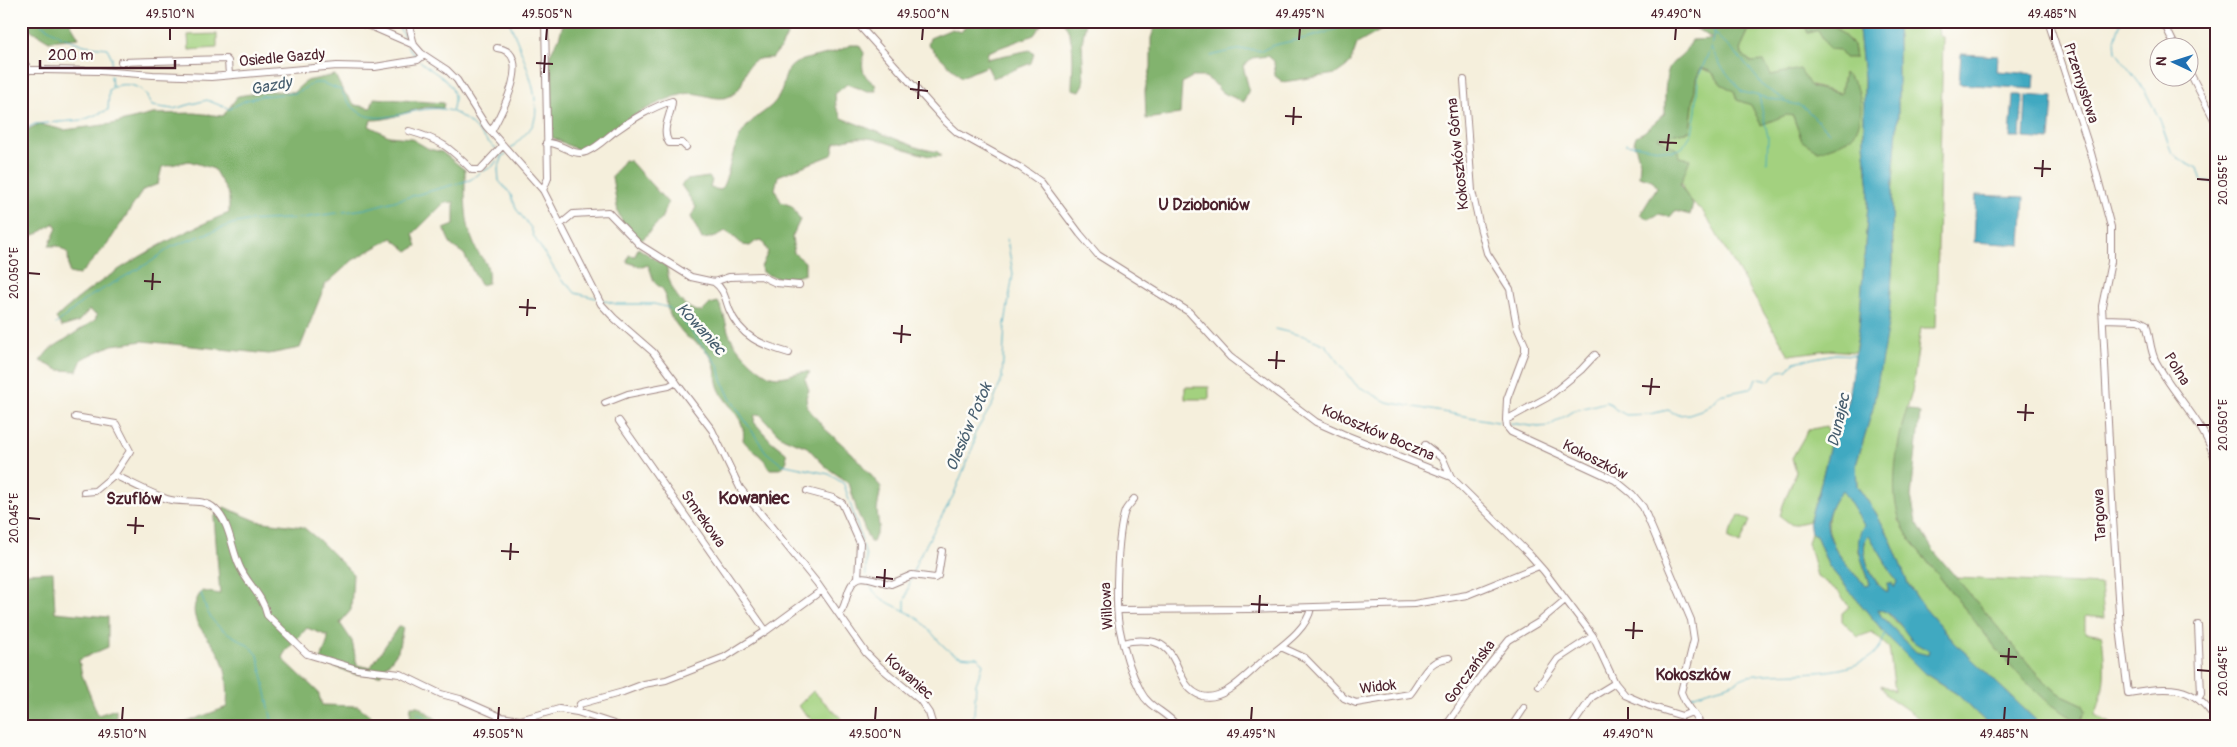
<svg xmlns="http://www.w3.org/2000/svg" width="2237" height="747" viewBox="0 0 2237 747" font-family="Pangolin,sans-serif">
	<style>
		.green { fill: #a3d17f; stroke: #767855 }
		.forest { fill: #82b36e; stroke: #66694c }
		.water { fill: #41a9c1; stroke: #466476; fill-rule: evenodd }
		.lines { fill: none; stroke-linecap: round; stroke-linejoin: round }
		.stream { stroke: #41a9c1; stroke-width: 1 }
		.minor-casing { stroke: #a08784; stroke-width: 8 }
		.minor { stroke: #fff; stroke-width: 6 }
		.ticks { fill: none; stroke: #4a1f2b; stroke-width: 2 }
		.labels { text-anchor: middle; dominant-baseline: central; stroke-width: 5; stroke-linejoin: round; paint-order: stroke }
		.street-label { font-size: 15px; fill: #4a1f2b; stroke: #fdfcf7 }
		.water-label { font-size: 16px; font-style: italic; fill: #465d6e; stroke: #fdfcf7 }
		.neighbourhood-label { font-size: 16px; font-weight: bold; fill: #4a1f2b; stroke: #fdfcf7 }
		.quarter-label { font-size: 18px; font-weight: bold; fill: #4a1f2b; stroke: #fdfcf7 }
		.neatline { fill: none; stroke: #4a1f2b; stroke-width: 2 }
		.ticks-label { font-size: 12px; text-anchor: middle; fill: #4a1f2b }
	</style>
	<rect width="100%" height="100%" fill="#fdfcf7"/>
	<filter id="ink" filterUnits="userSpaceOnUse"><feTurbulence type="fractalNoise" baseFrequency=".02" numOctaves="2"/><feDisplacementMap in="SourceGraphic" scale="10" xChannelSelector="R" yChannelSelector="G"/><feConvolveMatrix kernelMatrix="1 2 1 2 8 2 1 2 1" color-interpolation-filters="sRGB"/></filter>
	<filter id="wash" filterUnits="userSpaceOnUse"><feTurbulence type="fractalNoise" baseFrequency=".0096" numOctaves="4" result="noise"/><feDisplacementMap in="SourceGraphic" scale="20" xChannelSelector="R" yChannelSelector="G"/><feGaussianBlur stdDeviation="1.12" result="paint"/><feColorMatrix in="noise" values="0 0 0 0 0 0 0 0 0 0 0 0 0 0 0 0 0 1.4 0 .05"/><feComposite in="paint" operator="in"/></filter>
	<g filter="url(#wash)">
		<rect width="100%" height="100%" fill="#f5efdc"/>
		<!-- green -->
		<path class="green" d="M1753,21H1803L1808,33L1818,30L1839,50L1855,58L1853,45L1830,21H1858L1864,77V143L1869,190L1859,329L1855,352L1828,350L1789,355L1702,210C1680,197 1680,179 1679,157L1657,137L1690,131L1696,79L1701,68L1712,72L1721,84L1735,91L1737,100L1793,116L1802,141L1852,136L1844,73L1841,94L1771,75L1742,55L1741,47Z
			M1896,21H1937L1939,36L1943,37L1936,328H1921L1912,392L1902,426L1899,520L1911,541L2004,658L2022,678L2080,723L2086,711L2082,704L2058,693L2037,674L1956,578L2101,585L2104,618L2085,616V632L2102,635C2105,664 2107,688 2095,715L2116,726H2042L1955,643L1922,605L1908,584L1890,538L1876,513L1857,486L1856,465L1873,408L1891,289L1893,261L1892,196L1898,114V38Z
			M217,34V48L189,50L188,35Z
			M1185,387H1209V399H1185Z
			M1826,426L1832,437L1819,491L1809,521L1792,525L1780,516L1783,505L1796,472L1792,458L1808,430Z
			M1842,489L1864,525L1858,549L1870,584L1866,585C1850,572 1827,544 1828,522C1828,509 1835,499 1842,489Z
			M1739,515L1750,521L1740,544L1728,538Z
			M1811,533L1816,535L1828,565L1888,637L1924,673L1957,694L1990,726H1930L1886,695L1881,685L1895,691L1889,648L1872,632L1858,637L1842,621V613L1849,607L1839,592L1817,576L1808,543Z
			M1869,535L1897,582L1894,588L1891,583L1888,584V592C1873,586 1856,547 1869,535Z
			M1877,609L1885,611L1907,632L1911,640L1929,651L1928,655L1917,653L1881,616Z
			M813,691L849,726H818L798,706Z"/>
		<!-- forest -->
		<path class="forest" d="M21,21H69L79,38L49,41L21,24Z
			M564,21H814L788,33L782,46L772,58C737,56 752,82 732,95C717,104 700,90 684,94C662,99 634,115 615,127C605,134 597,146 584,149C572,151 561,139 549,137L550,54L559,38Z
			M965,21H1044L1034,35L988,52L987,59L1030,50L1034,54L1031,63L993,78L987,66L961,77L928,45L930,38L952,29L961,32L965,27Z
			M1063,21H1086L1082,43L1084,84L1080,91L1072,89C1072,67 1077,41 1063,21Z
			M1157,21H1397L1357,44L1350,64L1336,74L1283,82L1275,76L1274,61L1268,56L1252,58L1243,66L1249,89L1244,102L1221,92L1214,83L1205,77H1192L1182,83L1180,114L1146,119L1145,90L1151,67V38Z
			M1682,21H1753L1741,47L1742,55L1751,62L1764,61L1771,75L1800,69L1811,87L1841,94L1844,73C1848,77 1855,82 1857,87C1863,100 1863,127 1851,137C1842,144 1829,148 1818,151L1802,141L1793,116L1786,115L1761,125L1751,105L1737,100L1734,91L1721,84L1712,72L1701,68L1696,79L1690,131L1658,137L1678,150L1679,157L1690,159L1680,185L1693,205L1690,215L1675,211L1670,217L1659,214L1649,219L1640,215L1657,187L1652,180L1639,176L1640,162L1634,142L1636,136L1644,132L1665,113C1665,102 1664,73 1671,65C1681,53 1683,58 1691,40L1713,39L1695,28L1681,23Z
			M1803,21H1830L1853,45L1855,58H1845L1839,50L1829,49L1818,30L1808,33Z
			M850,45H859L864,53C861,68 862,76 875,84L876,91H867L847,84L835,94L836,107L842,118L919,148L938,152L941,156C933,158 926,155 918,153C885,144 869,130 835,143L832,155L778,176L775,189L781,202L792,206L800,220L792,237L794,253L805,262V274C789,280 777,280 762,272L761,267L768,252L762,240L756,241L750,246L743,245L733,236L725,231L716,237L702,239L691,217L696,207L681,185L687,180L709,177L712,180L710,188L721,190C731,171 731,148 744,130C754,115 770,112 779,96C785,85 783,70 796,63C812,55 832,56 850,45Z
			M335,75L343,91L355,105L371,108L374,98L444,103L443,108C436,108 429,106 422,108C403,112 392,120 371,120L369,126L389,136L410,138L429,149L442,152L465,170C465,194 464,222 474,244C482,264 490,258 488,283L480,285L464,254L451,245L444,229L454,225V202L444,203L413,234L417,246L408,251L392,238L353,260L325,285L300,348L269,354L143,341L112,345L82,359L77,371L59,370L40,361L49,350L95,320L97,315L89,310L78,322L62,327L56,318C99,276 173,235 229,213V195L214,169L189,161L162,167L158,184L143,190L107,245L79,275L69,273L68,253L58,246H49L57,228L54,223L39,233L21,240V133L39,124L64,130L112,124L153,114L194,113L223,116L238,96L270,91L294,92L306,81Z
			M624,160L630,161L668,203L661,219L641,241L624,226L618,212L612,177Z
			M638,248L667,267C668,286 681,310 702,312L710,304L718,302C724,312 725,320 728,331C732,345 757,371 771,376C785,380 797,370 810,372L805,379L809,390L806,397L807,407L825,429L852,453L881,487L877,510L879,527L873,542H870L857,511L849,483L826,467L807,447L784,438L777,433L760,414L755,415L754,422L771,441L786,453L787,461L781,469H770C764,456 751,451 743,440C748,416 721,404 717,382C715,371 716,363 708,353C702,346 694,341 687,337C684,335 672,319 670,315C666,307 667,301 665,294C663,287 659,287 655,283C652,278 651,270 648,265L642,267L627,262L629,255L635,256Z
			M1907,408L1920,413L1911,497L1916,522L1933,550L2037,674L2058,693L2082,704L2086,711L2080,723L2049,703L2023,679L2004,658L1911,541C1907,534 1903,528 1900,520C1888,490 1898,438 1907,408Z
			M224,507L257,521L303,527L320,541L353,574L351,610L340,623L352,641L357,665L370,668L398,627H403L398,651L380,675L354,674L321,661C322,651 328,646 328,636L307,628L285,652L283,659L318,692L322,705L358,706L376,720L394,726H176L227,707C228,690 228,674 221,658C210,634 180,619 202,591L220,594L214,517Z
			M53,572L55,612L108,617V647L79,660L82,675L98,715L116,709V724L114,726H21V573Z
			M411,706H418L446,726H399L410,721Z"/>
		<!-- water -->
		<path class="water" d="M1858,21H1896L1898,38V114L1892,195L1893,261L1889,319L1873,408L1856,465L1857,486L1876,513L1890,538L1908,584L1922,605L1955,643L2042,726H1990L1957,694L1924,673L1888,637L1828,565L1816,535L1811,533L1809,521L1819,491L1832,437L1847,405L1859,329L1869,190L1864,143V77ZM1842,490L1864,525C1851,545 1865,565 1870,584L1866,585C1850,572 1827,544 1827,522C1828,510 1835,499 1842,490ZM1869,535L1897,582L1894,588L1892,583H1888V592C1873,587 1856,547 1869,535ZM1878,609C1893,612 1902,628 1911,639C1915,644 1923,647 1929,651L1928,655L1916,652L1881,616Z
			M1961,54L1998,56L1997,71L2035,74L2034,89L1959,84Z
			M2013,95H2023L2020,137H2010Z
			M2026,95L2053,97L2050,140L2024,138Z
			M1976,195L2024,197L2021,245L1974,242Z"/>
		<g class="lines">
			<!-- stream -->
			<path class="stream" d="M36,21L62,37L84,45L107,48L112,58L111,67
				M395,21L405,37
				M509,21C518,44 546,104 532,126C527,134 517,141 511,149
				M2121,21L2115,40L2116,52L2145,91L2160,120L2171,151L2178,158L2198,168L2202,181L2216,182
				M1714,33L1745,63L1764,87L1785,100
				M407,46L417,58
				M1711,48L1721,66L1742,92L1798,105L1806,109L1829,132
				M1211,56C1228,51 1245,47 1262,51C1273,44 1280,44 1292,41C1312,37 1334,32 1352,21
				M420,61C437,77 462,82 452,111
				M111,76L112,87
				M1759,96L1768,137L1767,162
				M21,135L29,127L35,124L83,120L108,110L109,90C118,82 135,83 144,92C148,96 148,102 152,106L173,109L207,100L229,109L244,101L261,96L296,93L314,83H322L341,90C368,145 412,98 451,111C468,117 482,137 495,148
				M1626,144L1672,151L1682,148L1692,133L1696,111L1698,78L1711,47L1716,21
				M506,154L503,156L498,169L499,181L510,193L517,210L531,228L534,237L562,281L569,285L575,293L596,298
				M483,171L492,167L502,154
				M602,300L616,304H654L670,308L681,319L719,366L722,380L730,398L766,452L781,464L829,474L844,484L862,541
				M56,324L87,298L152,261L171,247L232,224L246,221L302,218L365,209L470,180L480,173
				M1275,329L1304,336L1326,345L1356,385L1387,402L1503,423
				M1510,423L1538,427L1549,426L1573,411L1606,402L1611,404L1615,409L1626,415L1650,414L1668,410L1678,415L1689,414L1701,410L1711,404L1719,395L1749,389L1753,386L1756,378L1768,381L1779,371L1788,370L1794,362L1835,354L1854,355
				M863,545L866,557V575
				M913,572L918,559L953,496L974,444V435L993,403L1002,378L1005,324L1013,274L1007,239
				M866,579C877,605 902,605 921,621C932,631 939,644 951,652C960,657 968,657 978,657L983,664L976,684L974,715L968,726
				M201,593C204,604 208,617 217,625C230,637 246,640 258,655L273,726
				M905,611V601L911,578
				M1687,698C1701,692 1714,689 1728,685C1735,683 1742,677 1749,676C1785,669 1877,684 1885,633
				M418,713L436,726"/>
		</g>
	</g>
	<g filter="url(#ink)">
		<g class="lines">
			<!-- minor casing -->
			<g class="minor-casing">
				<path id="minor" d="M353,21L375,28L414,45L421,53L447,70L457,80L486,126L543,190L601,304L614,318L653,352L712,430L740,488L817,583L866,653L880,667L920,700L929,713L933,726
					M408,21L414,45
					M855,21L946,122L958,133L1021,168L1041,182L1080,234L1098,255L1189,312L1230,357L1316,422L1343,434L1451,477L1529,554L1544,571L1593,636L1615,683L1625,695L1650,706L1682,716L1692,712
					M2048,21L2091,153L2111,227V262L2102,306L2113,519L2120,628L2128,693C2166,687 2193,682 2216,720
					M2163,21L2176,48
					M21,58L29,70
					M121,62L226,59L228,61L229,75
					M2190,73L2216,123
					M21,77L29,70H44L99,71L153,75L211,77L337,66L375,67L418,60L424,55
					M1464,80L1472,191L1480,227L1487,253L1510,289L1517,327L1525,345V351L1507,399L1506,420
					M409,131C441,140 449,147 472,170H480L503,145
					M491,132C501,114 535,52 497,48
					M546,143C560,141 572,157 586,152C598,147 605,139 614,132C629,121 654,106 672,101C672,115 660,128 669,143H682L686,147
					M543,190L548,178L545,21
					M561,224L573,214L608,212L640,245L691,277L714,282L729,277L761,276L776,283L799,285
					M714,282C724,289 725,298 729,309C740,337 762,345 789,353
					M2103,319L2138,320L2146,324C2150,336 2150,351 2156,362C2175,397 2205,423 2216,462
					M1595,355L1581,370L1548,397L1506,420L1507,427L1511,432L1615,480L1632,494L1643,507L1691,620L1694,640L1681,692L1685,701L1702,726
					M605,403L628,394L669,386L676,382
					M75,417L116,424L130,451L114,475
					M619,421L766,631
					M1425,445L1443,459L1451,477
					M807,491L833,498L842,503L860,543L858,578
					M84,492L95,491L114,475C132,483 149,493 167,499C182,504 203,497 215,509C230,523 231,547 239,565C246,583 263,595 267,615L307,654L357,669L400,674L441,694L460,699L501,717L520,720L559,709L577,712L620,726
					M1134,499C1131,503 1127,507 1125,511C1117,534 1115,603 1119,626C1123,648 1131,673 1141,692C1149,708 1167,712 1177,726
					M1118,610L1249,609L1414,604L1467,595L1539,566
					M839,614C844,609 845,602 847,596C855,566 870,580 891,584L912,575L935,578L938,576L942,551
					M1123,643C1132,640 1140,640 1149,641C1183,645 1173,687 1202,696C1224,702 1248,673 1263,661C1280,647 1307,630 1311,608
					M1281,647L1305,658L1344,698L1356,703L1410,694C1423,678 1426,660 1449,658
					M1539,686L1558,659L1593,636
					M2198,699L2201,694L2198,625
					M577,712L580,704L623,692L644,684L666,680L725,657L766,631L822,590
					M1446,726L1482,674L1509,640L1539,622L1565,600
					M1512,726L1524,708
					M1572,726L1592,697L1615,683"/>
			</g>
			<!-- minor -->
			<use href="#minor" class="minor"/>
		</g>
	</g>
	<!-- ticks -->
	<path class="ticks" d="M170,40V28M546,40L547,28M922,40L923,28M1299,40L1300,28M1675,40L1676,28M2052,40V28M536,63L553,64M544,73L545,55M910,89L928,91M918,99L919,81M1285,116L1302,117M1293,125L1294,107M1659,142L1677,143M1667,151L1669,134M2034,168L2051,169M2042,177L2043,160M2197,179L2210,180M28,273L40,274M144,281L161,282M152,290L153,273M519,307L536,308M527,316L528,299M893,333L911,335M901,343L902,325M1268,360L1285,361M1276,369L1277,351M1642,386L1660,387M1650,395L1652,378M2017,412L2034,413M2025,421L2026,404M2197,425H2210M28,518L40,519M127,525L144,526M135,534L136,517M501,551L519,552M510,560L511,543M876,577L893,579M884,587L885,569M1251,604L1268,605M1259,613L1260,595M1625,630L1643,631M1633,639L1634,622M2000,656L2017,657M2008,665L2009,648M2197,670L2210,671M122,720L123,707M498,720L499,707M875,720L876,707M1251,720L1252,707M1628,720V707M2004,720L2005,707"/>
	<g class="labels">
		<!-- street labels -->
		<g class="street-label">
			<text transform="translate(282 58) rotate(-5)">Osiedle Gazdy</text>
			<text transform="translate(2081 83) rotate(72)">Przemysłowa</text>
			<text transform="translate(1458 154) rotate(-96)">Kokoszków Górna</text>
			<text transform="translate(2177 369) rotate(58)">Polna</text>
			<text transform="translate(1378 433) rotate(23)">Kokoszków Boczna</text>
			<text transform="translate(1595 460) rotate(27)">Kokoszków</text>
			<text transform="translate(2100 515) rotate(-93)">Targowa</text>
			<text transform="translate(703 519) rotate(55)">Smrekowa</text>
			<text transform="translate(1107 606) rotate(-93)">Willowa</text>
			<text transform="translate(1470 672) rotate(-54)">Gorczańska</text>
			<text transform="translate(909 677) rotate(42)">Kowaniec</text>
			<text transform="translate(1378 687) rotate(-7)">Widok</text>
		</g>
		<!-- water labels -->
		<g class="water-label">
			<text transform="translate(271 86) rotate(-11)">Gazdy</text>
			<text transform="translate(701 329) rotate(48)">Kowaniec</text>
			<text transform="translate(1839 420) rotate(-77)">Dunajec</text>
			<text transform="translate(969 427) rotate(-67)">Olesiów Potok</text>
		</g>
		<!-- neighbourhood labels -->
		<g class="neighbourhood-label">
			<text x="1204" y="205">U Dzioboniów</text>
			<text x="134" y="499">Szuflów</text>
			<text x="1693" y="675">Kokoszków</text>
		</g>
		<!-- quarter labels -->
		<g class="quarter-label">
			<text x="754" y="498">Kowaniec</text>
		</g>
	</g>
	<!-- margin -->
	<rect width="2237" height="747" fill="none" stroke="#fdfcf7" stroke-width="55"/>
	<!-- north arrow -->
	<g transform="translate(2174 62) rotate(274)"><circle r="24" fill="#fdfcf7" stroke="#b5a4a5"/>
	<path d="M0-4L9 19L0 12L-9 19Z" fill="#1f6fb2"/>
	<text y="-8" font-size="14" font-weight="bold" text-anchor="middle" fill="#4a1f2b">N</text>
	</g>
	<!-- scale -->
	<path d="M40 60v8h135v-8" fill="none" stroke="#4a1f2b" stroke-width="2.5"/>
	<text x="48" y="60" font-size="15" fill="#4a1f2b" stroke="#fdfcf7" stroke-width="4" paint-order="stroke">200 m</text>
	<rect x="28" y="28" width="2182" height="692" class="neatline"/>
	<g class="ticks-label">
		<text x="170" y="18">49.510°N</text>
		<text x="547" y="18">49.505°N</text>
		<text x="923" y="18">49.500°N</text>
		<text x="1300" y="18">49.495°N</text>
		<text x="1676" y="18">49.490°N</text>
		<text x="2052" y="18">49.485°N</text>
		<text transform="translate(2223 180) rotate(-90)" y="4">20.055°E</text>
		<text transform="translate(14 273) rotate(-90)" y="4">20.050°E</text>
		<text transform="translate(2223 425) rotate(-90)" y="4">20.050°E</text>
		<text transform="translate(14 518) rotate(-90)" y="4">20.045°E</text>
		<text transform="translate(2223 671) rotate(-90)" y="4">20.045°E</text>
		<text x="122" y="738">49.510°N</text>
		<text x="498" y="738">49.505°N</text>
		<text x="875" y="738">49.500°N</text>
		<text x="1251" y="738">49.495°N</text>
		<text x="1628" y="738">49.490°N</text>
		<text x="2004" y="738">49.485°N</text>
	</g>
</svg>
